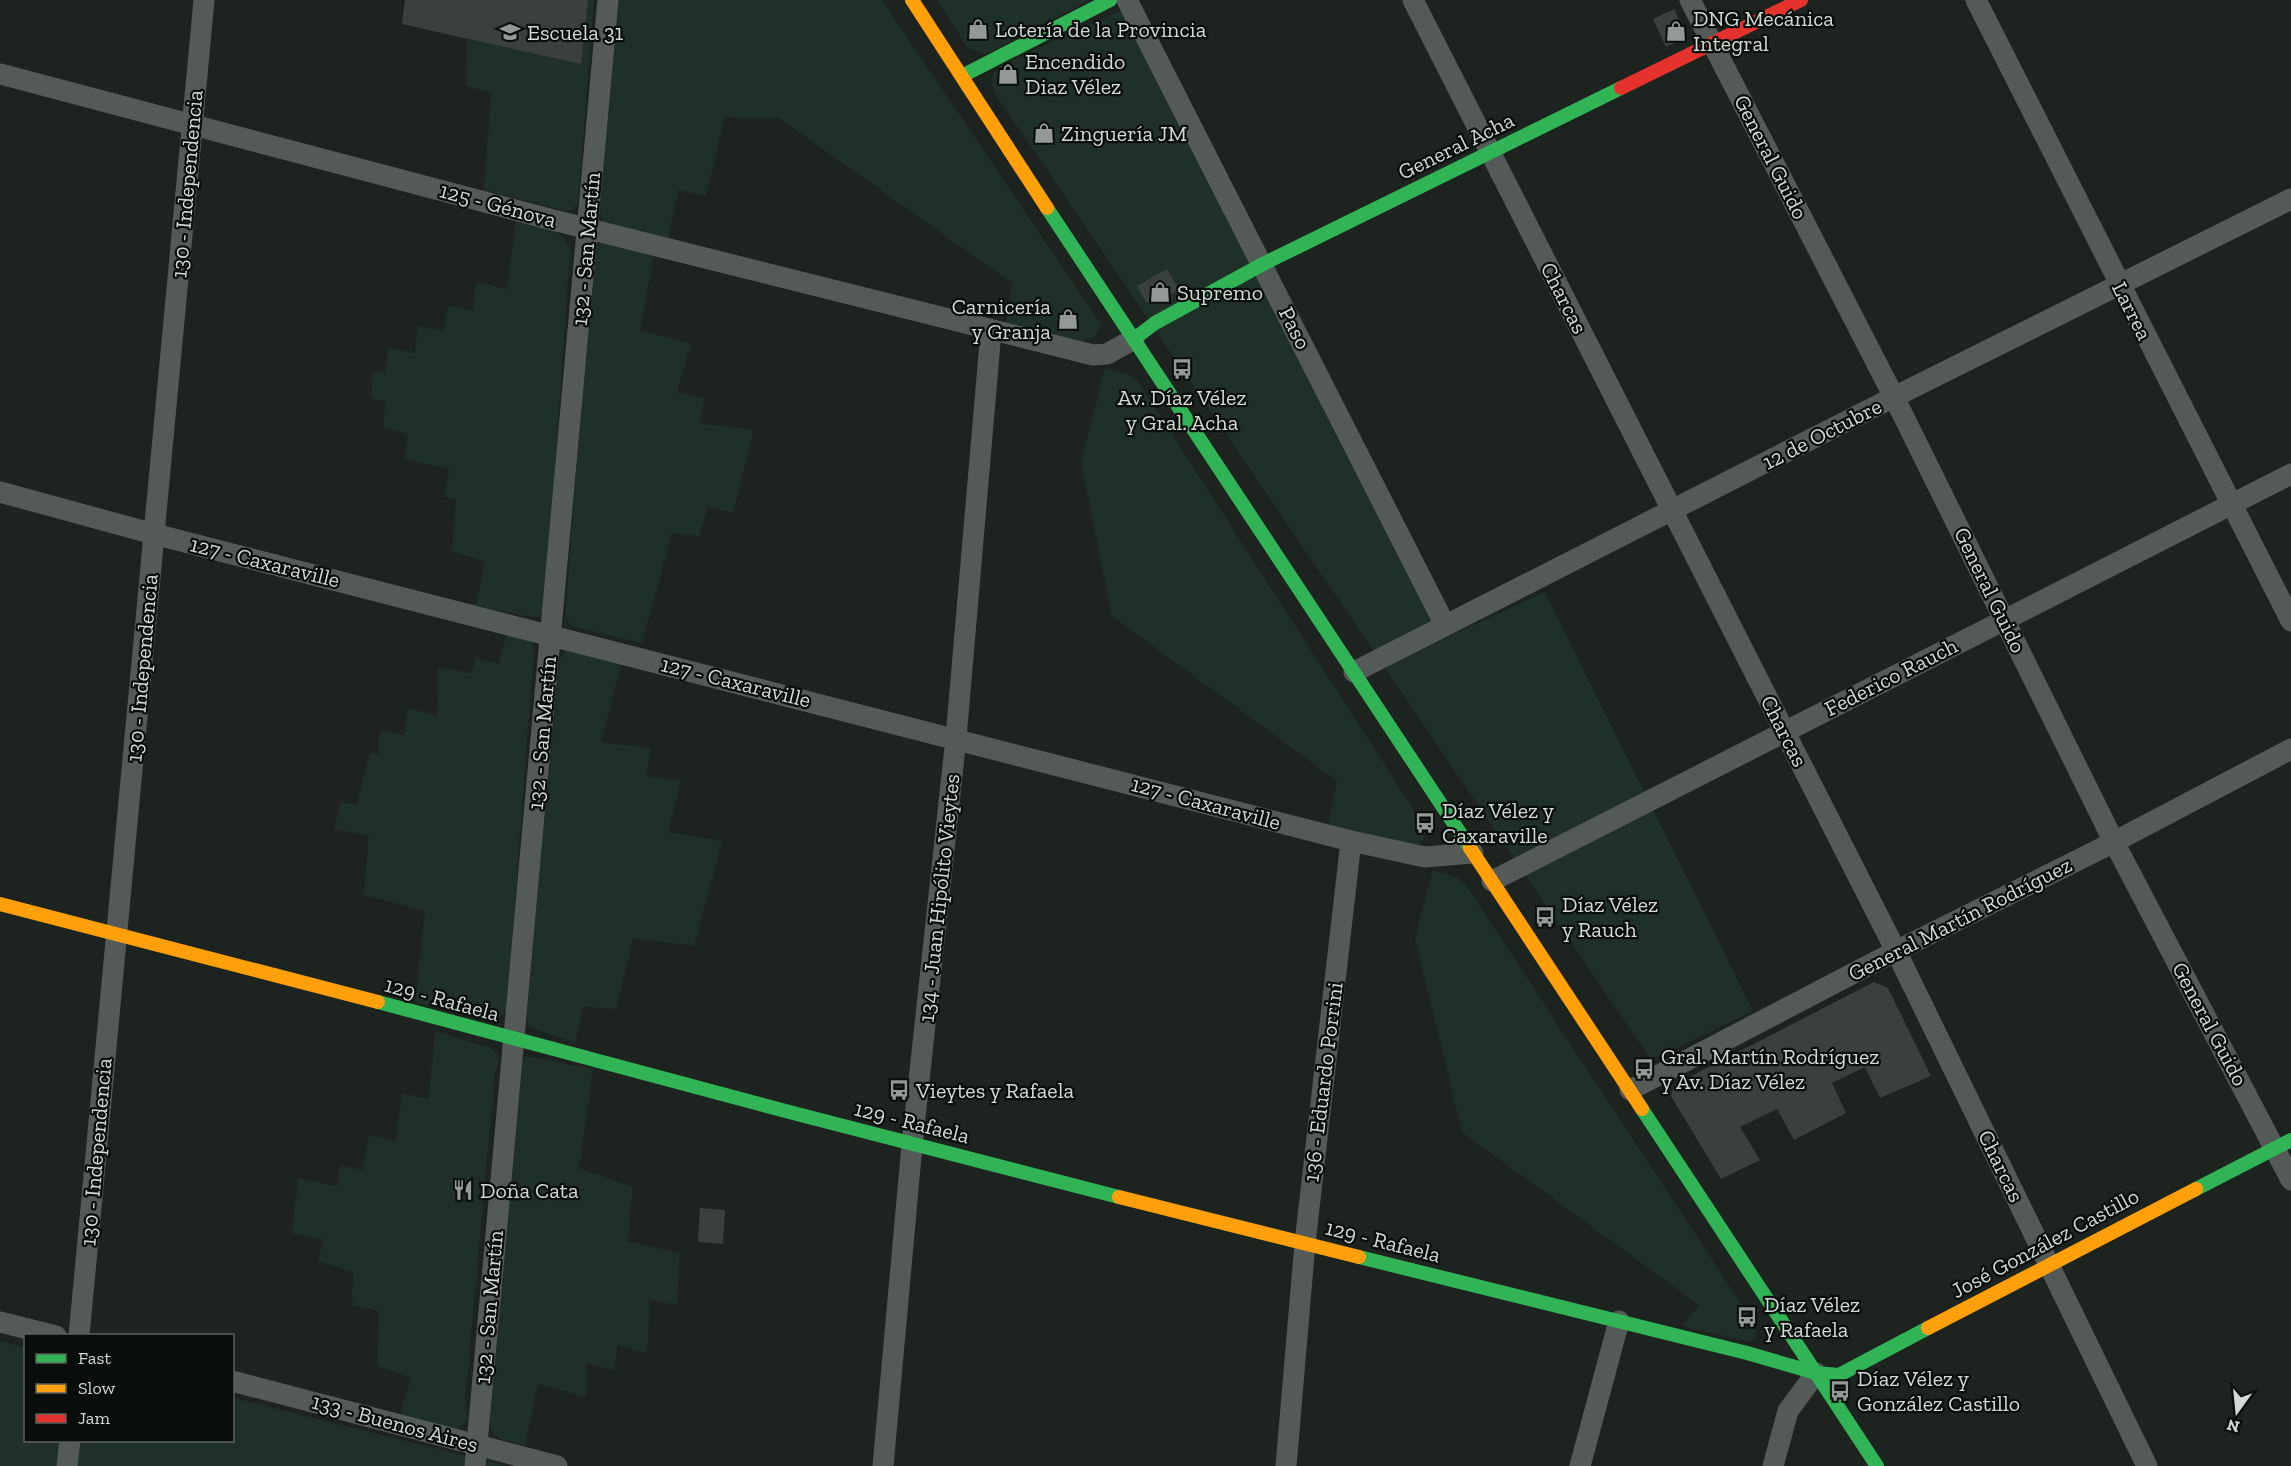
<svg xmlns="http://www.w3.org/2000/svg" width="2291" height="1466" viewBox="0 0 2291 1466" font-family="'Zilla Slab',serif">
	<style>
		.built { fill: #1e3027 }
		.building { fill: #3a403d }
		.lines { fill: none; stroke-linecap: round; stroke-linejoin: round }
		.street { stroke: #545a57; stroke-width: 21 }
		.fast { stroke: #30b455; stroke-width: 14 }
		.slow { stroke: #ff9f0a; stroke-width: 14 }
		.jam { stroke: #e5322d; stroke-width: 14 }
		.labels { text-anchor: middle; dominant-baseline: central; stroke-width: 4.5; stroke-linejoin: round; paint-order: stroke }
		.poi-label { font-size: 22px; fill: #d2dad5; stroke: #090e0b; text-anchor: start }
		.street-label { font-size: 22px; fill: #d2dad5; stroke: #090e0b }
	</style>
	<rect width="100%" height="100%" fill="#1d2420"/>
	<!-- built -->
	<path class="built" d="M405,0H594L578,203L571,210H562L484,190L491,93L466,86L467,39L402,24Z
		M617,0H882L1101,324L1095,336L1080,343L1006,323L1012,283L779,118L725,117L706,196L678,190L668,241L604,223L601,216L600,208Z
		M937,0H1090L986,54L968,48Z
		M1124,9L1447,637L1545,592L1753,1011L1651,1060L996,95L992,84L993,74L1002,65Z
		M516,220L554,230L563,238L569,246L570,253L545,610L540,616L531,617L476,606L485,562L452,551L456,499L445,497L449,469L405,459L408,434L383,427L385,402L371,398L373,371L385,374L388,348L415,353L418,326L444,331L448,306L473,311L476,282L507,289Z
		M603,242L654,255L640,330L691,344L677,392L705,398L699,423L754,430L733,513L708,507L699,536L672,533L642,643L572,626L565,618L592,257L596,247Z
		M1105,369L1127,374L1137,380L1421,821L1425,835L1419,845L1327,828L1337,781L1112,616L1081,461Z
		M507,631L532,641L534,650L507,1007L503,1015L496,1019L415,1003L425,911L364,895L369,836L334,829L340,802L357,804L370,753L379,754L380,730L405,735L408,708L437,716L438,667L471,673L476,658L499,664Z
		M566,649L622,661L601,742L651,748L646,776L681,781L668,832L722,841L694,946L633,938L616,1009L583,1007L575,1043L529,1027L526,1012L560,659Z
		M1433,870L1458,878L1466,885L1753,1322L1757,1330L1755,1337L1750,1342L1682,1326L1699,1305L1462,1132L1415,938Z
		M435,1031L491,1048L498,1055L499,1063L495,1072L465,1400L468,1421L453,1431L399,1418L411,1378L377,1366L379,1311L352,1305L353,1272L318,1261L323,1239L292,1233L298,1178L337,1186L340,1165L363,1170L369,1135L396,1141L402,1093L429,1099Z
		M526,1056L593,1069L579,1168L633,1187L627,1241L680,1253L677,1305L650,1300L647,1353L617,1345L615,1370L586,1364V1397L538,1384L525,1445L500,1439L493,1433L490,1423L520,1063Z
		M0,1341L25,1348L26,1440H232L233,1398L507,1466H0Z"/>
	<!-- building -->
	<path class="building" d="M405,0H588L581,64L402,24Z
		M1674,9L1684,30L1683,39L1666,47L1653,19Z
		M1167,269L1179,290L1154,304L1146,302L1137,286Z
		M1874,982L1888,988L1931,1076L1880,1098L1865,1067L1832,1083L1846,1113L1794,1140L1777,1109L1740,1127L1760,1160L1721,1179L1671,1096L1674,1085Z
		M700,1208L725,1210L723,1244L698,1242Z"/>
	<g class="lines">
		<!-- street -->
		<path class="street" d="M1127,0L1445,625
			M1413,0L1896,951L2147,1466
			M1690,0L1894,397L2114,842L2291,1180
			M1976,0L2291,621
			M0,74L549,219L1093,355L1107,354L1134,339
			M0,492L154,534L1351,841L1425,857L1473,853
			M1354,672L1894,397L2291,199
			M1492,881L2291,474
			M1630,1090L1896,951L2114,842L2291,749
			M0,1322L56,1336
			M79,1336L204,0
			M232,1381L557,1466
			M67,1466L70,1440
			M475,1466L608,0
			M883,1466L912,1145L956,738L991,331
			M1286,1466L1305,1243L1351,841
			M1580,1466L1619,1321
			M1773,1466L1788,1411L1816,1373"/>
		<!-- fast -->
		<path class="fast" d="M962,76L1110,0
			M1047,208L1470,848
			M1134,339L1155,323L1263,264L1621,88
			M378,1002L797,1114L1119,1197
			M1642,1109L1877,1466
			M2196,1189L2291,1140
			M1359,1257L1747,1353L1816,1373L1839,1375L1928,1328"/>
		<!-- slow -->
		<path class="slow" d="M912,0L1047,208
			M1470,848L1642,1109
			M0,904L378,1002
			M1119,1197L1359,1257
			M1928,1328L2196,1189"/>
		<!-- jam -->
		<path class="jam" d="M1621,88L1801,0"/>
	</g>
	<!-- icons -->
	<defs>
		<g id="shop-bare" transform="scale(1.62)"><path d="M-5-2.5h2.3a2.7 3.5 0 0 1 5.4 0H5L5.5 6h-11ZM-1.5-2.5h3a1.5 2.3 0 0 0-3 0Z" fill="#939a96" stroke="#090e0b" stroke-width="2.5" paint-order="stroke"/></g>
		<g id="school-bare" transform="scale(1.62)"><path d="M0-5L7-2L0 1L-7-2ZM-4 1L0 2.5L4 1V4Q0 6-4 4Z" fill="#939a96" stroke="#090e0b" stroke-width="2.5" paint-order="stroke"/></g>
		<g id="bus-bare" transform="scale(1.62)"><path d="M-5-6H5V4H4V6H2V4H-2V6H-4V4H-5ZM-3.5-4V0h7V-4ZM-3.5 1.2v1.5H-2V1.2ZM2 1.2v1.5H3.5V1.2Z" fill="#939a96" stroke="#090e0b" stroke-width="2.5" paint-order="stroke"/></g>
		<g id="restaurant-bare" transform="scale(1.62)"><path d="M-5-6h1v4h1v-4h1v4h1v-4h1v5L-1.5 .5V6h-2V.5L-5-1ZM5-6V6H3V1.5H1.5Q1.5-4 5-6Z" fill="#939a96" stroke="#090e0b" stroke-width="2.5" paint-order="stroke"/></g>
	</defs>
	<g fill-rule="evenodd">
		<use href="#shop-bare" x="978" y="29"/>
		<use href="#shop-bare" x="1676" y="31"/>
		<use href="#school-bare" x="510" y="32"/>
		<use href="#shop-bare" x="1008" y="74"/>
		<use href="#shop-bare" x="1044" y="133"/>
		<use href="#shop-bare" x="1160" y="292"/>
		<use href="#shop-bare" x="1068" y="319"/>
		<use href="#bus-bare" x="1182" y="369"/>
		<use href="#bus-bare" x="1425" y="823"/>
		<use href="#bus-bare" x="1545" y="917"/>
		<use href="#bus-bare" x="1644" y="1069"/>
		<use href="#bus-bare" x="899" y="1090"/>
		<use href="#restaurant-bare" x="463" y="1190"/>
		<use href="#bus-bare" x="1747" y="1317"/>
		<use href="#bus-bare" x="1840" y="1391"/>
	</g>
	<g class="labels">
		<!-- poi labels -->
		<g class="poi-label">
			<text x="1693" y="18">DNG Mecánica<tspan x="1693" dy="25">Integral</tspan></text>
			<text x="995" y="29">Lotería de la Provincia</text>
			<text x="527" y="32">Escuela 31</text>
			<text x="1025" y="61">Encendido<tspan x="1025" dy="25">Diaz Vélez</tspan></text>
			<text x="1061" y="133">Zinguería JM</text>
			<text x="1177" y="292">Supremo</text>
			<text x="1051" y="306" text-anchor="end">Carnicería<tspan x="1051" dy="25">y Granja</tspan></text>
			<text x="1182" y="397" text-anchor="middle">Av. Díaz Vélez<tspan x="1182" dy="25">y Gral. Acha</tspan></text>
			<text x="1442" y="810">Díaz Vélez y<tspan x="1442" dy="25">Caxaraville</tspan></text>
			<text x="1562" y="904">Díaz Vélez<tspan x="1562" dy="25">y Rauch</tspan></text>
			<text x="1661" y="1056">Gral. Martín Rodríguez<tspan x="1661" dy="25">y Av. Díaz Vélez</tspan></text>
			<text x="916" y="1090">Vieytes y Rafaela</text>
			<text x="480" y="1190">Doña Cata</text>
			<text x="1764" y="1304">Díaz Vélez<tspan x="1764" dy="25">y Rafaela</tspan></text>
			<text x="1857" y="1378">Díaz Vélez y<tspan x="1857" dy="25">González Castillo</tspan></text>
		</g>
		<!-- street labels -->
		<g class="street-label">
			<text transform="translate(1456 146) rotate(-26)">General Acha</text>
			<text transform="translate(1771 157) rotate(63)">General Guido</text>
			<text transform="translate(187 184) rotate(-85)">130 - Independencia</text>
			<text transform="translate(498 205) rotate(15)">125 - Génova</text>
			<text transform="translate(586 249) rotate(-85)">132 - San Martín</text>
			<text transform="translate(1564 298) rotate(63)">Charcas</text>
			<text transform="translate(2132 311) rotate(63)">Larrea</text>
			<text transform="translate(1295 328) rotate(63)">Paso</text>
			<text transform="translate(1822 434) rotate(-27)">12 de Octubre</text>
			<text transform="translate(265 562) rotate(14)">127 - Caxaraville</text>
			<text transform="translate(1990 590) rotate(64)">General Guido</text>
			<text transform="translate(142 668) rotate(-85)">130 - Independencia</text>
			<text transform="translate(1891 677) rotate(-27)">Federico Rauch</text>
			<text transform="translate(736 682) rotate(14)">127 - Caxaraville</text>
			<text transform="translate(1784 731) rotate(63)">Charcas</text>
			<text transform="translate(542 733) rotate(-85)">132 - San Martín</text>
			<text transform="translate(1206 803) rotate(15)">127 - Caxaraville</text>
			<text transform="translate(939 898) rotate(-84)">134 - Juan Hipólito Vieytes</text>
			<text transform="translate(1960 919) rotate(-27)">General Martín Rodríguez</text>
			<text transform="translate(442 999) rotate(15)">129 - Rafaela</text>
			<text transform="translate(2210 1024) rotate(62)">General Guido</text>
			<text transform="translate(1323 1082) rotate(-83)">136 - Eduardo Porrini</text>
			<text transform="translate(912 1122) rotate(14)">129 - Rafaela</text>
			<text transform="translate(96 1152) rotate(-85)">130 - Independencia</text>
			<text transform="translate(2001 1166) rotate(64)">Charcas</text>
			<text transform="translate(1383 1241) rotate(14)">129 - Rafaela</text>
			<text transform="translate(2045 1243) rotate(-28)">José González Castillo</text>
			<text transform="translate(489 1307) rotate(-85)">132 - San Martín</text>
			<text transform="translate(395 1423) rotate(15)">133 - Buenos Aires</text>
		</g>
	</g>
	<!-- legend -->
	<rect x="24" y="1334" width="210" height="108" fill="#090e0b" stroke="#59605c" stroke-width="1.5"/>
	<rect x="36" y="1354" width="30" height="9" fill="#30b455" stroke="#59605c" stroke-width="1.5"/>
	<text x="78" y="1364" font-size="18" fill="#d2dad5">Fast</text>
	<rect x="36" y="1384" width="30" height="9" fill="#ff9f0a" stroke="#59605c" stroke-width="1.5"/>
	<text x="78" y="1394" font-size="18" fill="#d2dad5">Slow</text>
	<rect x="36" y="1414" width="30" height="9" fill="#e5322d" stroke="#59605c" stroke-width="1.5"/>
	<text x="78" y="1424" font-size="18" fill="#d2dad5">Jam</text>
	<!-- north arrow -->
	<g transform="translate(2237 1412) rotate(195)" stroke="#090e0b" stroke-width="4.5" paint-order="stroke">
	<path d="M0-4.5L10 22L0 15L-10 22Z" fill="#d2dad5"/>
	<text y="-9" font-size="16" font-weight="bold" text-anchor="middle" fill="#d2dad5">N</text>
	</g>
</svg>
